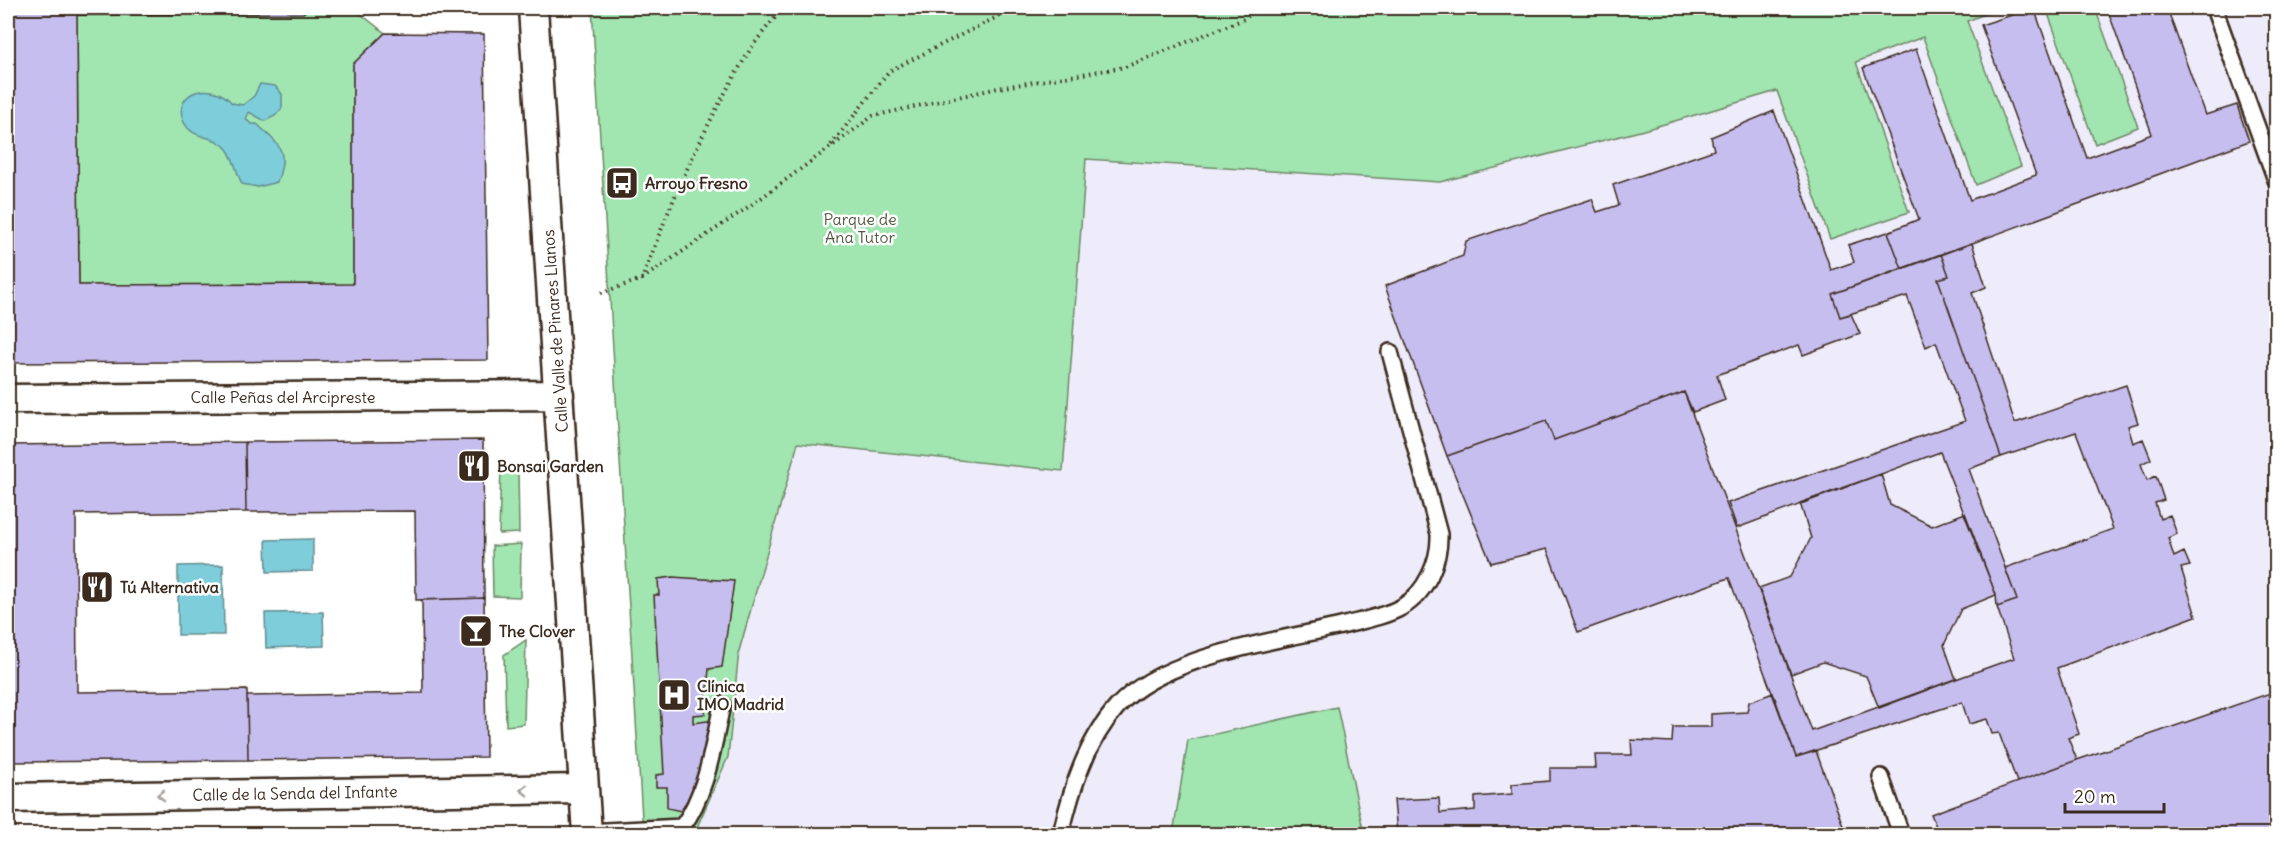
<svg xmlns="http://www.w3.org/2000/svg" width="2284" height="842" viewBox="0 0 2284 842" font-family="Delius,sans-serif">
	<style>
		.built { fill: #eeecfa }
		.green { fill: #a1e5b0; stroke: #6e8867; stroke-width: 1.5 }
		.water { fill: #7ecddb; stroke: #638c8f; stroke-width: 1.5 }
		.building { fill: #c7bef0; stroke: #3b2a1e; stroke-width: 1.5 }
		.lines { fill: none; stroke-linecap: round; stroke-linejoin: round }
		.lane-casing { stroke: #3b2a1e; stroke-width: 20 }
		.street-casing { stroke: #3b2a1e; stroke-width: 33 }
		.path { stroke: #3b2a1e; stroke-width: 4; stroke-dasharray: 1.5 4.5; stroke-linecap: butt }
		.lane { stroke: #fff; stroke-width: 15 }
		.street { stroke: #fff; stroke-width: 28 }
		.oneway { stroke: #a79f9a }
		.labels { text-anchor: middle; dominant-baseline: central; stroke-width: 5; stroke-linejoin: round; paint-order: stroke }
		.poi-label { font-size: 16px; font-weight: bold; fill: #3b2a1e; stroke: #fff; text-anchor: start }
		.park-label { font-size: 16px; fill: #545942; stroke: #fff }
		.street-label { font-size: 16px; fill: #3b2a1e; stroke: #fff }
	</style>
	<rect width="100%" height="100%" fill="#fff"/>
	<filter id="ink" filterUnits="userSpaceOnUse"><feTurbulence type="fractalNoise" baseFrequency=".0167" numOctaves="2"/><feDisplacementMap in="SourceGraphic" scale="12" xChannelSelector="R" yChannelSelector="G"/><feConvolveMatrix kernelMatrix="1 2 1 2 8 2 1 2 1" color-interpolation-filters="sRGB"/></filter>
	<g filter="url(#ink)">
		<!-- built -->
		<path class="built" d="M1659,8H2264L2276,47V834H694L728,757L739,651L798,443L1063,471L1086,159L1440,182L1644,130Z"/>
		<!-- green -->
		<path class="green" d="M309,8H353L385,33L353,64V284L79,285L77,15L303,13Z
			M592,8H2000L1967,21L2021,166L1976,185L1923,37L1856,62L1909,212L1830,239L1777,91L1644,130L1440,182L1086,159L1063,471L798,443L739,651L728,757L694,834H643Z
			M2046,8H2095L2138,127L2095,144Z
			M501,466L518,468L519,533L499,534Z
			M521,544L520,597L493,596L492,546Z
			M526,640L524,724L506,726L504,655Z
			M1337,707L1364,834H1173L1188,740Z"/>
		<!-- water -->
		<path class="water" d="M260,84L275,86L282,94V108L275,116L265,121L249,112L246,119L251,124H257C280,146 289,150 277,182L258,187L242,184C237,174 234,158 227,149C215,133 192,142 183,120C173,92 211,79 232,103L243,105L254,96Z
			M313,539V571L267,572L266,540Z
			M223,565L224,635H178V566Z
			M323,612L324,646L266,648L265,613Z"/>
		<!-- building -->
		<path class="building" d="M8,8H309L303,13L77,15L79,285L353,284V64L385,33L484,34L488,360L8,363Z
			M2034,8L2087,158L2152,134L2107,8H2167L2205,115L2237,105L2249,141L1902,269L1888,232L1919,219L1863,68L1916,49L1970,200L2036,175L1981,25Z
			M1774,111L1831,270L1854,262L1848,245L1888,232L1902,269L1832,294L1840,317L1851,314L1860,334L1803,355L1799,345L1717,375L1725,400L1693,412L1684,392L1554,440L1546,421L1447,456L1385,286L1463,256L1466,241L1592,199L1597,212L1619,205L1613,185L1714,150L1711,137Z
			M1972,243L1986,287L1972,293L2015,423L2126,385L2138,423L2128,426L2133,443L2143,439L2151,459L2141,464L2147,480L2156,476L2164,500L2155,503L2160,519L2170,515L2177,534L2168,538L2174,557L2184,552L2190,566L2181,568L2196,616L2057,668L2079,734L2068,738L2077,760L2017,782L1999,733L1992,734L1987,719L1969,724L1962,702L1796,757L1729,578L1578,632L1547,549L1491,563L1447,456L1546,421L1554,440L1684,392L1812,731L2014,658L1997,607L2017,600L2005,568L2113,529L2076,432L2001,457L1938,279L1949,276L1941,254Z
			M1941,254L1949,276L1938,279L2001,457L1969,469L2017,600L1997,607L1996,595L1940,452L1737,528L1728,503L1965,421L1936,342L1926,347L1907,296L1840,317L1832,294Z
			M483,440L484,598L416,600L415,511L246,512L245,442Z
			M245,442L246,512L76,514L77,692L247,690L248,760L10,762L8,445Z
			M1881,474L1890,505L1932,526L1965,513L1996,595L1961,609L1944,645L1956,679L1879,708L1866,676L1823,662L1791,674L1759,588L1790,577L1811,538L1800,503Z
			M672,577L734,581L722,667L709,669L705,714L693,715V723L715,720L698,782L681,811L667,808V787H656V775L664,774L654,595H659L658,579Z
			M484,598L486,757L248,760L247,696L423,693L422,600Z
			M2276,691V834H1939L1931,814L2077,760Z
			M1773,693L1796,757L1816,751L1846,834H1397L1394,800L1439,798L1440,813L1475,810V797L1512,794V784L1550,781V768H1596L1595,755H1632L1631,740L1672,742L1673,727H1711V714L1747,712L1749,702Z"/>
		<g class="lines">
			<!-- lane casing -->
			<g class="lane-casing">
				<path id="lane" d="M2214,8L2276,180
					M1881,777L1901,834
					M586,832L682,827C707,793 713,746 722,705
					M1061,834C1071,790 1086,742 1117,707C1161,656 1277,641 1341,626C1360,621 1384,617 1402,607C1426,593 1440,561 1439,534L1390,352"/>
			</g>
			<!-- street casing -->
			<g class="street-casing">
				<path id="street" d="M533,8L587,834
					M8,399L559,395
					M8,798L583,789"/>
			</g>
			<!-- path -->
			<path class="path" d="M831,145L889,71L1015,8
				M642,279L757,201L873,116L998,88L1125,67L1244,19L1260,8
				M601,293L642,279C671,202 704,125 747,55C757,38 771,23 783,8"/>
			<!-- lane -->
			<use href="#lane" class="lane"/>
			<!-- street -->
			<use href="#street" class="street"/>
		</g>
		<!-- one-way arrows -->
		<defs><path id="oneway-chevron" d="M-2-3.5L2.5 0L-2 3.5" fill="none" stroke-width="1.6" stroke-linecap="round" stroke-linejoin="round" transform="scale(1.5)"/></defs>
		<g class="oneway">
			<use href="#oneway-chevron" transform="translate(524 790) rotate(179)"/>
			<use href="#oneway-chevron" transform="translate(161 795) rotate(179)"/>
		</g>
	</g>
	<!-- icons -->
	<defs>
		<g id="bus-square" transform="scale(1.725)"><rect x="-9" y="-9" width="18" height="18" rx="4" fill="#3b2a1e" stroke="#fff"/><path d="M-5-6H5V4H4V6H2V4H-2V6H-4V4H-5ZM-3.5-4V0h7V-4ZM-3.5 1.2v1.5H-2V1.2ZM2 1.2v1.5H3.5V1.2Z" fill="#fff"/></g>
		<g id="restaurant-square" transform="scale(1.725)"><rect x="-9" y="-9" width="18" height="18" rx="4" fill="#3b2a1e" stroke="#fff"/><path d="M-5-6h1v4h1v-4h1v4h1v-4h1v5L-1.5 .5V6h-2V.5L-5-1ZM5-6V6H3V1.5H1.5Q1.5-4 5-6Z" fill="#fff"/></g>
		<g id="bar-square" transform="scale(1.725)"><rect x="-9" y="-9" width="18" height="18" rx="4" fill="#3b2a1e" stroke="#fff"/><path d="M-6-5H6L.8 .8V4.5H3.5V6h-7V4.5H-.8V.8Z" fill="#fff"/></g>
		<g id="hospital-square" transform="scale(1.725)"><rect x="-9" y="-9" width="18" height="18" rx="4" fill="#3b2a1e" stroke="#fff"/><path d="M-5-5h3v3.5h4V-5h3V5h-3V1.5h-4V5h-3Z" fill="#fff"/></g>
	</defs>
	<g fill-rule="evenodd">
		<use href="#bus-square" x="622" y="183"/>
		<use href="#restaurant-square" x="474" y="466"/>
		<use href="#restaurant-square" x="97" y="587"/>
		<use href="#bar-square" x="476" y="631"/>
		<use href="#hospital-square" x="674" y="695"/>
	</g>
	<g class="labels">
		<!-- poi labels -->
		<g class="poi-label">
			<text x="645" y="183">Arroyo Fresno</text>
			<text x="497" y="466">Bonsai Garden</text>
			<text x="120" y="587">Tú Alternativa</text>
			<text x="499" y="631">The Clover</text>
			<text x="697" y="686">Clínica<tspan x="697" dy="18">IMO Madrid</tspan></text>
		</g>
		<!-- park labels -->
		<g class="park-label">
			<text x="860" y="219">Parque de<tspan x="860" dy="18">Ana Tutor</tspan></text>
		</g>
		<!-- street labels -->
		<g class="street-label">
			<text transform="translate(555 331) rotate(-94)">Calle Valle de Pinares Llanos</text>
			<text x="283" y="397">Calle Peñas del Arcipreste</text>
			<text transform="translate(295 793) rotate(-1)">Calle de la Senda del Infante</text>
		</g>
	</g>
	<!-- margin -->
	<rect width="2284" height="842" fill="none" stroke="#fff" stroke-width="30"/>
	<rect x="15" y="15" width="2254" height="812" fill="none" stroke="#3b2a1e" stroke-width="2" filter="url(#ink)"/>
	<!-- scale -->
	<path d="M2065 803v9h99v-9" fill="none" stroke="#3b2a1e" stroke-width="3"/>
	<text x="2074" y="803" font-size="18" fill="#3b2a1e" stroke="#ffffff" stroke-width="4.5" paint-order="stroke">20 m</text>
</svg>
